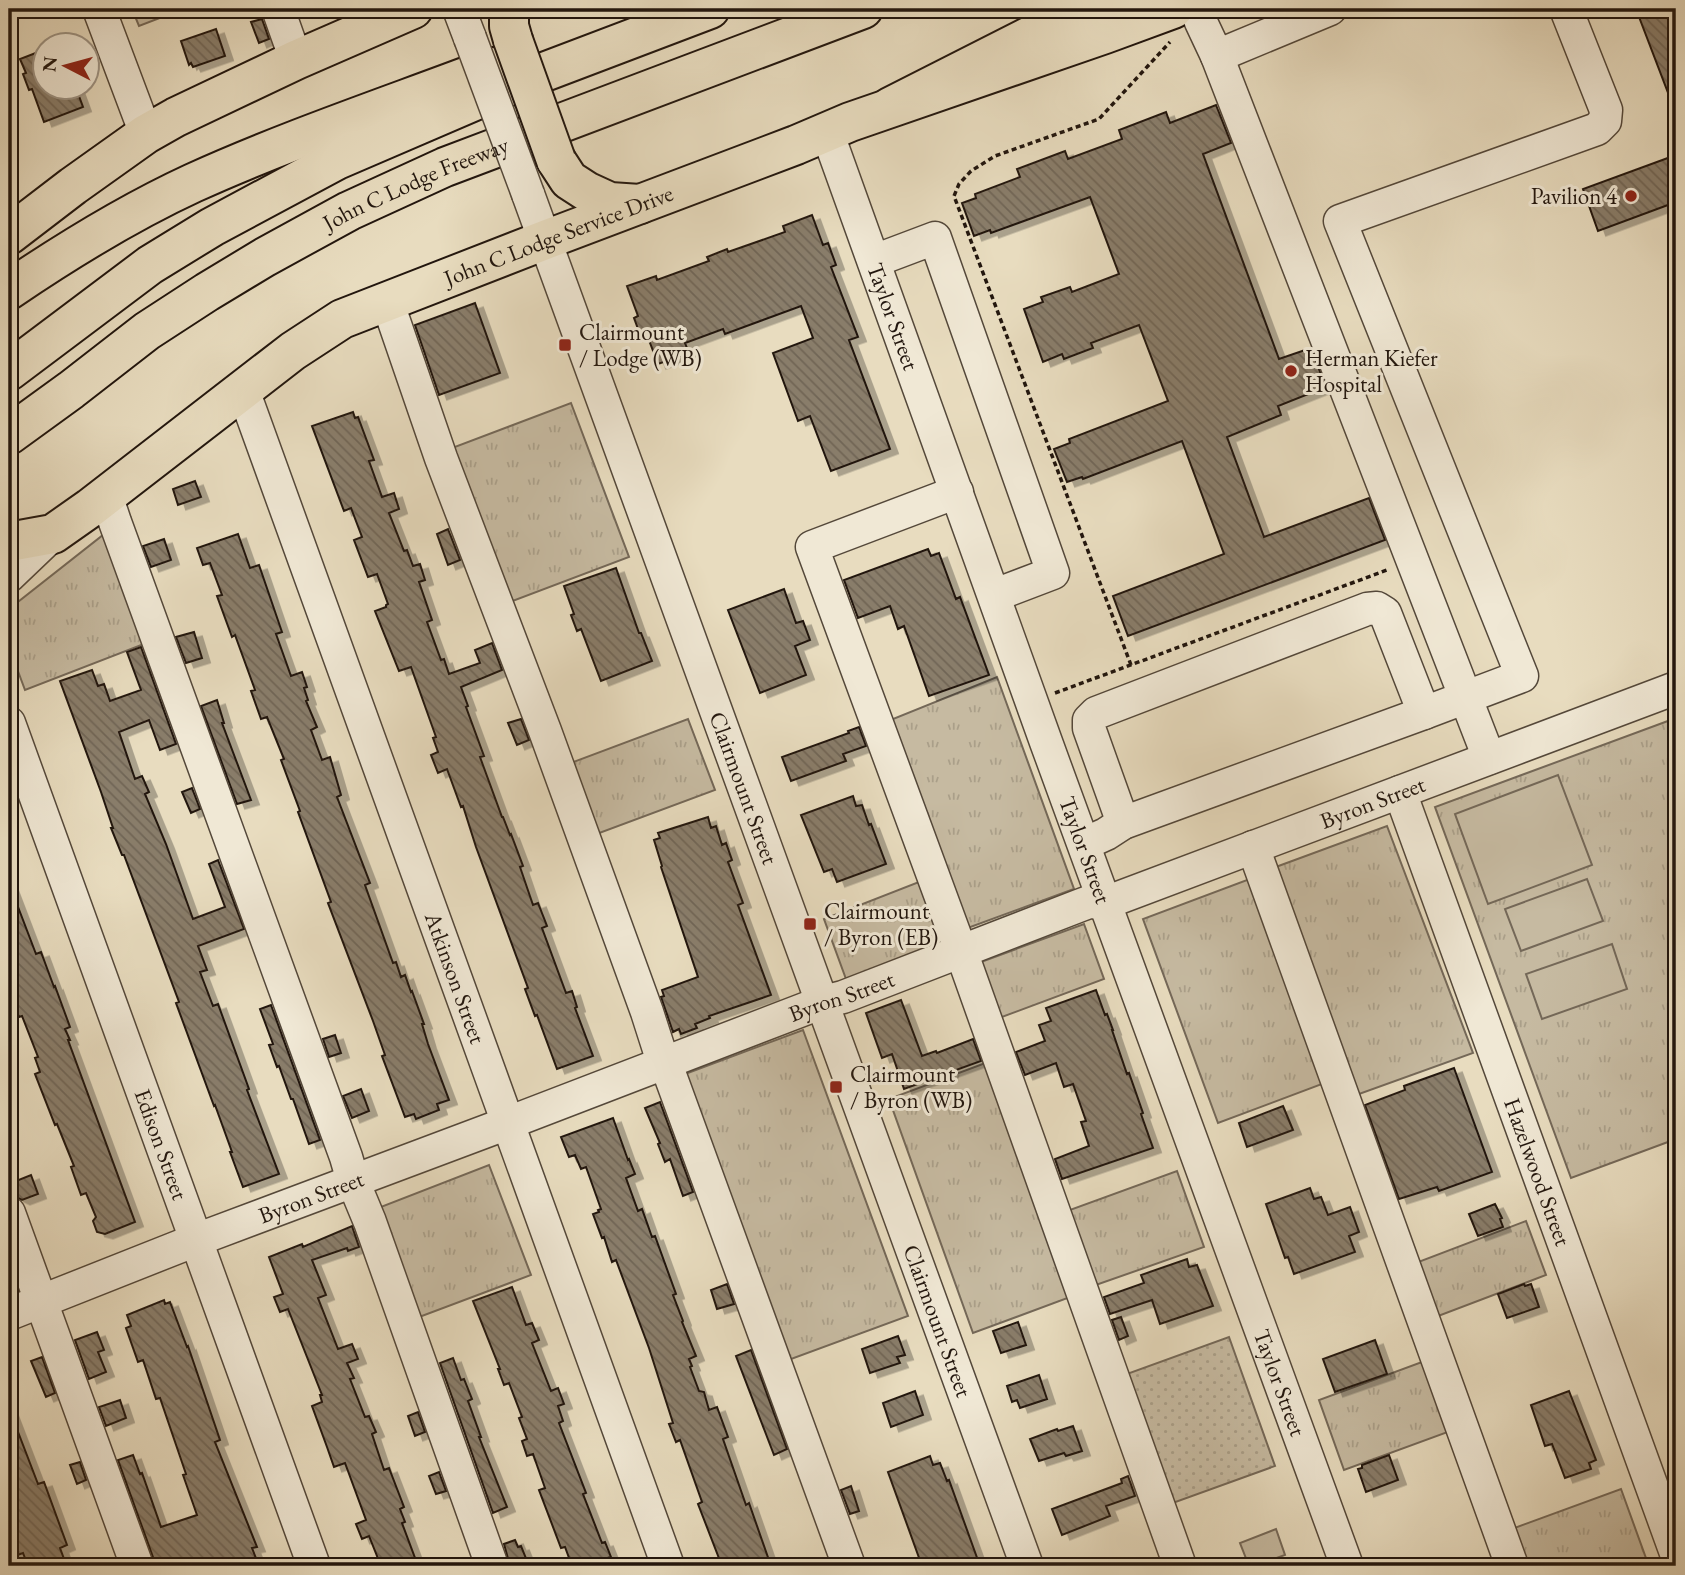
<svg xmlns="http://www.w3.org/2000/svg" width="1685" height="1575" viewBox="0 0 1685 1575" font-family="'EB Garamond',serif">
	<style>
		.grass { fill: url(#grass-tufts); stroke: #746858; stroke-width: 2 }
		.park { fill: #c6baa1; stroke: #746858; stroke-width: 2 }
		.garden { fill: url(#garden-dots); stroke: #746858; stroke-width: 2 }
		.building { fill: url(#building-back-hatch); stroke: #22160e; stroke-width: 2; filter: url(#shadow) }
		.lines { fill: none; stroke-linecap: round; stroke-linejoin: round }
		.minor-casing { stroke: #54483a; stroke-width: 35 }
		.major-casing { stroke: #22160e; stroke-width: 42 }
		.highway-casing { stroke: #22160e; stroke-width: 42 }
		.path { stroke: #22160e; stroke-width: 3.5; stroke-dasharray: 5 3.5; stroke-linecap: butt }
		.minor { stroke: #f0e8d5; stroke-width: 32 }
		.major { stroke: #e8dcbf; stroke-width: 38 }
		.highway { stroke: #e8dcbf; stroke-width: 38 }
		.minor-bridge-casing { stroke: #54483a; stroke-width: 35; stroke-linecap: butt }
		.major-bridge-casing { stroke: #22160e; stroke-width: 42; stroke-linecap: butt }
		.minor-bridge { stroke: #f0e8d5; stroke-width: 32 }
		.major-bridge { stroke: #e8dcbf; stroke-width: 38 }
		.poi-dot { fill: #8f2418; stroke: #f0e8d5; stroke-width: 2.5 }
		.labels { text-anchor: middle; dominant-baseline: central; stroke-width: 6; stroke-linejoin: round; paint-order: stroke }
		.street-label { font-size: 23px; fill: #22160e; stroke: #f0e8d5 }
		.poi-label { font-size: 23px; fill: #22160e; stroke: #f0e8d5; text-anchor: start }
	</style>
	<defs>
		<pattern id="grass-tufts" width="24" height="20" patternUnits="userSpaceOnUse" patternTransform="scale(1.75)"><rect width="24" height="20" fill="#c6baa1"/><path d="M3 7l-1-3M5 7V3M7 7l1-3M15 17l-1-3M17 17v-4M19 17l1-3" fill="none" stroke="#aa9f89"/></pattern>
		<pattern id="garden-dots" width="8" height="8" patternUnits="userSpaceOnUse" patternTransform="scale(1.75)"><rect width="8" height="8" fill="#c6baa1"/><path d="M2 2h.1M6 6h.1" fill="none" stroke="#aa9f89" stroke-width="1.8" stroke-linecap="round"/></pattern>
		<pattern id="building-back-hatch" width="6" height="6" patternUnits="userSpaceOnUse" patternTransform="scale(1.75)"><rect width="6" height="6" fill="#897d6a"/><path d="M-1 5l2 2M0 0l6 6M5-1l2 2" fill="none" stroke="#706556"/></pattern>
		<filter id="shadow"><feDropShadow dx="8" dy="4.5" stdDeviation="0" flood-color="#0004"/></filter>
	</defs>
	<rect width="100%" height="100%" fill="#e8dcbf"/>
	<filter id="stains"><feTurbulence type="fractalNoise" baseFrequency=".00286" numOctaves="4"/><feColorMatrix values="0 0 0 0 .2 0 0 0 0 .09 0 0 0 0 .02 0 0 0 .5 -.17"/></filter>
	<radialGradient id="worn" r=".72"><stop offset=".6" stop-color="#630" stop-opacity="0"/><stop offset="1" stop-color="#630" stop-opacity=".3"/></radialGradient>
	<!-- grass -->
	<path class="grass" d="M132,9H183L139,26Z
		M571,403L629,557L510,602L452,448Z
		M103,535L144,644L25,690L9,647V609Z
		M997,677L1074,889L965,929L888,721Z
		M1676,718V1139L1571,1178L1435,807Z
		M688,719L715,790L594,835L568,764Z
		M1387,826L1473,1053L1348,1098L1265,871Z
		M1255,877L1330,1081L1218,1123L1143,919Z
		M924,880L947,940L846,979L824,919Z
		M1084,924L1104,979L991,1021L970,966Z
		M803,1030L908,1316L783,1362L677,1077Z
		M988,1062L1073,1296L973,1333L889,1099Z
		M489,1165L531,1275L414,1319L373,1210Z
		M1177,1171L1204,1247L1093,1286L1067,1211Z
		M1526,1221L1546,1275L1433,1318L1413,1264Z
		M1430,1359L1456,1429L1344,1470L1319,1400Z
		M1621,1489L1647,1561L1633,1566H1522L1509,1530Z"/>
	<!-- park -->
	<path class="park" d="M1558,775L1592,865L1488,904L1455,814Z
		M1587,879L1603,921L1521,951L1505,909Z
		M1612,944L1627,989L1542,1019L1526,974Z
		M1276,1529L1285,1555L1254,1566H1249L1240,1543Z"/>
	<!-- garden -->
	<path class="garden" d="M1229,1337L1275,1466L1170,1504L1124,1375Z"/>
	<!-- building -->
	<path class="building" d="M1636,9H1676V111H1675Z
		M262,19L269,39L259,43L251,22Z
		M216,29L225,56L193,67L191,63L189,65L181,41Z
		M46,49V88H76L83,107L44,122L32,89L29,90L23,74L26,73L20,59Z
		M1216,105L1231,143L1203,154L1279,359L1305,350L1306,353L1312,351L1325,385L1320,387L1321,389L1278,406L1281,415L1227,437L1264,537L1369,498L1385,540L1128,636L1113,596L1224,554L1182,441L1083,479L1082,477L1067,482L1054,449L1070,443L1069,439L1168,401L1139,325L1091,343L1093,348L1064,359L1062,354L1043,362L1024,309L1043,302L1041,297L1070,287L1072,292L1119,274L1090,197L991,233L990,230L974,236L962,203L976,198L975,194L1020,177L1017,169L1065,151L1068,159L1122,139L1119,130L1166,112L1170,123Z
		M1676,155V202L1598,231L1583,189Z
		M812,215L823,245L828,243L836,265L831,267L858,337L849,340L890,449L831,471L810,416L798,421L773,353L813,338L801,306L725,334L723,329L685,343L689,353L658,364L647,335L641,337L634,318L638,316L627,286L656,276L657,280L709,261L707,257L727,249L728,252L785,232L783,226Z
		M475,303L500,373L439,395L415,325Z
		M353,412L355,418L358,417L374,460L369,461L382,497L394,493L399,509L389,513L404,551L407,550L413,566L420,564L425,580L419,582L432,620L427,622L441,660L444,659L449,674L480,663L475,650L492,643L502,670L461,687L468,706L466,707L484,756L480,757L502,817H503L510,835L511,834L523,866L520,867L533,905L538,903L547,926L542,928L566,993L572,991L577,1007L575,1008L593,1056L557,1069L537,1015L535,1016L525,989L528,988L476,847L463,806L461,807L447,769L438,773L431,755L438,752L433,738L436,737L411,667L399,671L375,611L386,607V605L388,604L377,574L368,577L354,540L362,537L351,508L344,511L312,426Z
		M195,481L201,497L178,505L173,489Z
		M448,529L460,560L448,565L437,534Z
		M238,534L250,568L259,565L282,632L276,634L291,676L302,672L307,687L304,688L308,700L306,701L317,727L311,730L322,760L330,757L341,795L337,797L370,883L365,885L393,963L396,962L401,977L405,975L411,992L412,991L424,1024H422L428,1044L449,1100L437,1104L439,1110L416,1119L414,1114L405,1117L382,1056L385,1055L373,1021L328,903L331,902L298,812L300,811L281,760L284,759L267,717L261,719L251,691L255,690L235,635L232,637L217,596L222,595L210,563L203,565L197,548Z
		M164,539L171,560L151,567L143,546Z
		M928,549L931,556L939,553L956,599L960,597L989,675L929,696L904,626L898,629L890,606L858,618L844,580Z
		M616,568L639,633H641L652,661L601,681L581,629L577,631L571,615L574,614L564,586Z
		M784,589L796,623L803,621L810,640L795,646L806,675L760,693L728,610Z
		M194,632L202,658L186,663L176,637Z
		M141,647L176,744L160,750L149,720L119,732L135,779L142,776L149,792L145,794L166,844L193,919L225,907L209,864L218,860L244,929L198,946L207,970L200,972L213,1006L218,1004L249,1089L247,1090L279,1174L243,1187L230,1152H232L215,1105L214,1106L176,1003L179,1002L124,855H122L111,828H113L101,792L60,681L92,670L98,686L104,684L110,701L141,690L127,652Z
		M217,700L224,723H222L251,800L237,804L201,706Z
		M521,719L529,740L517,745L508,723Z
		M859,727L866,746L843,754L846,761L791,781L782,757L849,733L848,731Z
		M192,788L200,809L191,813L182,792Z
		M853,796L856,806L862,805L869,825L871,824L886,864L837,882L832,869L824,872L801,815Z
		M708,817L711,828L716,826L722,845L726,843L732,860L728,862L743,903L738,905L771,995L709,1016L710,1018L695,1024L697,1028L681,1034L679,1029L673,1032L661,997L664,996L662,990L698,977L661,867L662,866L654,840L660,838L658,833Z
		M9,886H10L36,954L41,952L54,987L55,986L70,1027L65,1029L70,1040H68L135,1222L105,1234L97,1232L93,1221L96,1217L86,1193L81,1195L71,1167L74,1166L57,1124L55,1125L35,1074L40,1072L35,1058L38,1057L22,1016L19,1017L13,1003L9,1004Z
		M1096,990L1105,1015L1107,1014L1113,1030H1112L1127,1074L1129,1073L1143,1113L1141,1114L1153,1148L1062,1179L1055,1159L1089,1146L1081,1122L1086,1121L1073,1084L1064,1087L1056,1063L1025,1075L1016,1052L1045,1041L1039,1025L1051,1021L1046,1008Z
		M901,1000L922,1056L936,1051L937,1053L973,1039L981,1061L904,1089L892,1054L882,1058L866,1013Z
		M271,1005L320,1140L309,1144L293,1099H291L279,1066L277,1067L269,1045L273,1044L260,1009Z
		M335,1035L341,1053L329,1057L323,1039Z
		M1454,1068L1492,1172L1439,1191L1437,1187L1399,1199L1365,1105L1405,1090L1404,1086Z
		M361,1089L369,1111L352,1118L343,1096Z
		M660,1102L693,1192L683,1196L670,1159L665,1162L658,1144L660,1143L645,1108Z
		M1283,1106L1293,1130L1247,1147L1239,1123Z
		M613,1118L628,1160L629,1159L635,1174L626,1178L638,1211L642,1209L652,1237L655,1236L676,1294L673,1295L683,1321L682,1322L696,1356L689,1359L692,1366L690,1367L699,1391L704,1392L709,1410L717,1407L728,1437L723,1439L746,1505L749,1503L771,1566H722L698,1504L702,1502L680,1440L676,1442L669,1424L673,1423L649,1348L616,1260L612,1262L604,1237L602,1238L593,1214L599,1212L598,1210L601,1209L586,1167L581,1169L575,1155L569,1157L561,1137Z
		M31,1175L38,1194L22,1200L16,1197L11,1183Z
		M1310,1188L1314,1199L1321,1197L1328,1215L1350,1207L1359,1232L1349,1236L1355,1252L1294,1274L1288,1257L1285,1258L1266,1204Z
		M1495,1204L1502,1218L1500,1219L1503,1227L1478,1236L1469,1214Z
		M352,1226L359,1247L348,1251L347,1248L312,1260L326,1295L318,1298L338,1349L352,1344L358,1359L347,1363L354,1378L350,1379L365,1417L369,1416L376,1432L372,1434L384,1470L389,1468L404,1507L400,1509L405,1522L402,1523L415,1558L392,1566H381L369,1536L362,1539L356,1524L366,1520L345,1463L334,1467L327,1447L312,1406L322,1402L320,1395H322L288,1309L280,1312L274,1297L283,1294L269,1257L302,1244L303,1247Z
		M1187,1259L1189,1267L1197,1265L1213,1306L1160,1324L1152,1300L1110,1314L1104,1297L1144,1283L1141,1275Z
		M727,1284L734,1304L717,1309L711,1290Z
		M1524,1284L1525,1286L1531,1284L1539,1307L1507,1318L1498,1294Z
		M512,1287L526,1325L532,1323L539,1340L532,1343L551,1391L558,1388L564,1404L558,1406L563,1421L559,1423L586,1493L583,1494L602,1543L605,1542L611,1557L604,1559L607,1566H572L565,1547L561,1548L539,1490L545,1488L533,1454L527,1456L522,1441L527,1439L519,1418L522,1417L509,1383L504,1385L498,1369H500L473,1301Z
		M164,1300L165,1304L170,1302L187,1347L188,1346L220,1440L215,1442L257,1547L252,1548L259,1566H155L154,1560L118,1460L133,1455L140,1474L142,1473L161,1527L197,1515L183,1475L186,1474L160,1398L156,1399L143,1360L138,1362L126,1328L131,1326L127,1315Z
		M1121,1317L1128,1336L1119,1340L1112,1320Z
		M1018,1322L1026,1345L1001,1353L993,1331Z
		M97,1332L104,1350L98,1352L106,1372L89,1379L75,1340Z
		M898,1336L905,1355L897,1357L900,1363L870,1373L862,1349Z
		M1375,1340L1387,1374L1335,1392L1323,1359Z
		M751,1350L787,1449L774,1455L736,1356Z
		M42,1357L55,1393L46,1397L31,1361Z
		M453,1358L461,1380L464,1379L472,1399L468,1401L481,1437H479L507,1507L493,1513L440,1363Z
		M1039,1375L1047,1399L1020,1408L1017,1400L1012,1402L1007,1386Z
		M915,1391L923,1415L891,1427L883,1403Z
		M1569,1391L1596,1460L1589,1463L1591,1469L1565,1478L1552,1444L1545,1446L1531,1405Z
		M120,1400L126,1418L106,1426L99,1407Z
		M10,1411L38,1484L44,1482L67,1545L60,1548L64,1559L43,1566H28L23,1553L12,1557L9,1548Z
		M418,1412L425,1432L415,1436L408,1416Z
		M1073,1426L1082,1451L1066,1456L1064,1453L1039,1461L1030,1439L1057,1429L1058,1431Z
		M1389,1455L1398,1480L1366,1492L1358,1469L1362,1468V1465Z
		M930,1456L933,1465L940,1463L947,1481L949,1480L980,1566H922L888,1472Z
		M80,1462L86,1480L77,1484L70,1465Z
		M439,1472L446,1491L436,1494L429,1476Z
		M1128,1476L1135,1496L1106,1506L1110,1516L1062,1535L1052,1509L1122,1483L1121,1479Z
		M851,1486L859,1511L850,1514L841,1490Z
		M515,1540L518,1547L521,1546L529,1566H510L504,1544Z"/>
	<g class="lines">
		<!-- minor casing -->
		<g class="minor-casing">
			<g id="minor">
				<path d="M99,9L146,134"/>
				<path d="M278,9L296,60"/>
				<path d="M459,9L470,38"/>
				<path d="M1196,9L1201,22L1217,56L1330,9"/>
				<path d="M1217,56L1489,758"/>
				<path id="s1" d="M827,132L1046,742L1347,1566"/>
				<path id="s2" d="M528,194L1027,1566"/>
				<path d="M874,261L935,238L1053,573L995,595"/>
				<path d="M387,301L441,458L545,731L647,1012L663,1062L670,1075L849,1566"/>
				<path id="s3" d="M243,390L668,1566"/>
				<path d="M957,492L812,547L966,965L1180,1566"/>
				<path d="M106,495L115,522L346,1157L353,1181L370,1222L492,1566"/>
				<path d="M9,576L53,534"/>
				<path id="s4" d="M9,723L314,1566"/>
				<path id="s5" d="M1400,792L1676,1553"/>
				<path d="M1123,823L1089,728V720L1096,713L1367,609L1377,608L1385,613L1424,713"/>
				<path d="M1084,844L1106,834L1123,823L1424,713L1522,676L1340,221L1597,129L1605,121L1606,110L1566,9"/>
				<path d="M1253,847L1512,1566"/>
				<path d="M9,1213L137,1566"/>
				<path id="s6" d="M9,1314L196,1240L508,1123L823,1002L843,997L1081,905L1089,902L1105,903L1676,688"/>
			</g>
		</g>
		<!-- major casing -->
		<g class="major-casing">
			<g id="major">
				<path d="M509,9V26L513,40"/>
				<path d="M556,160L569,180L586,191L610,202L640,204"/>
				<path d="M9,235L73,186L146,134L176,117L296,60L413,9"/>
				<path id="s7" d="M9,542L53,534L90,508L293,351L342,319L545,240L796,145L850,122L1105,34L1173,9"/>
			</g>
		</g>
		<!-- highway casing -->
		<g class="highway-casing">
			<g id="highway">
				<path d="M890,107L1083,9"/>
				<path d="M9,290C68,250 128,213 193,183C290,139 392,105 492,67"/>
				<path d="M9,371L150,265L212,227L337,160L523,80L710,9"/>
				<path id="s8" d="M9,435L71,390L147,331L207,292L265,257L349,211L445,167L863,9"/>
			</g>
		</g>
		<!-- path -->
		<path class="path" d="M1131,665L954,196L959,184L971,171L995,156L1099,119L1170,42
			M1055,693L1387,570"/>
		<!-- minor -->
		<use href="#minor" class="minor"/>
		<!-- major -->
		<use href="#major" class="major"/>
		<!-- highway -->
		<use href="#highway" class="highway"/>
		<!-- minor-bridge casing -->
		<g class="minor-bridge-casing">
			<path id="minor-bridge" d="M470,38L528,194"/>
		</g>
		<!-- major-bridge casing -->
		<g class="major-bridge-casing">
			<path id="major-bridge" d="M513,40L556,160"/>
		</g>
		<!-- minor-bridge -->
		<use href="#minor-bridge" class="minor-bridge"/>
		<!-- major-bridge -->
		<use href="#major-bridge" class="major-bridge"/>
	</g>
	<!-- markers -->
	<g class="poi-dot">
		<circle cx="1631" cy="196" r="7"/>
		<rect x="558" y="338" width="14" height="14" rx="3.5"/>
		<circle cx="1291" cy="371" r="7"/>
		<rect x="803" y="917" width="14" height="14" rx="3.5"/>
		<rect x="829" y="1080" width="14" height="14" rx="3.5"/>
	</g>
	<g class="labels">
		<!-- street labels -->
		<g class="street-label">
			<text stroke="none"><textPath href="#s8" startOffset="480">John C Lodge Freeway</textPath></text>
			<text stroke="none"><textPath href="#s7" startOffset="637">John C Lodge Service Drive</textPath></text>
			<text stroke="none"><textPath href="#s1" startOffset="196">Taylor Street</textPath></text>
			<text stroke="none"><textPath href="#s2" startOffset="632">Clairmount Street</textPath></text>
			<text stroke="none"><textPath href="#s6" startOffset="1458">Byron Street</textPath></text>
			<text stroke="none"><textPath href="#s1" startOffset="763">Taylor Street</textPath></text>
			<text stroke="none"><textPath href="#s3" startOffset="625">Atkinson Street</textPath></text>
			<text stroke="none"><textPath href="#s6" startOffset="891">Byron Street</textPath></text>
			<text stroke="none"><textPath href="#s4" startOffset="448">Edison Street</textPath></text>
			<text stroke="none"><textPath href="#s5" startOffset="404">Hazelwood Street</textPath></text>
			<text stroke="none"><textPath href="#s6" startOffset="324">Byron Street</textPath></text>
			<text stroke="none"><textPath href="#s2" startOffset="1199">Clairmount Street</textPath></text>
			<text stroke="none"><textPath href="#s1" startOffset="1330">Taylor Street</textPath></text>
		</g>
		<!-- poi labels -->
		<g class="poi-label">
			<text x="1617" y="196" text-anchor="end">Pavilion 4</text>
			<text x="579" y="332">Clairmount<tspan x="579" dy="26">/ Lodge (WB)</tspan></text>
			<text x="1305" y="358">Herman Kiefer<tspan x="1305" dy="26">Hospital</tspan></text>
			<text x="824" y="911">Clairmount<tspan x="824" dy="26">/ Byron (EB)</tspan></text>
			<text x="850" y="1074">Clairmount<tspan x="850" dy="26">/ Byron (WB)</tspan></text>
		</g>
	</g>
	<!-- margin -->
	<rect width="1685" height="1575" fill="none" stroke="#e8dcbf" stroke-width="35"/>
	<rect x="10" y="10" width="1664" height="1554" fill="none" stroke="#22160e" stroke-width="3.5"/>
	<rect x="18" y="18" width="1650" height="1540" fill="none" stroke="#22160e" stroke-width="2"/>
	<!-- north arrow -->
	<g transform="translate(66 66) rotate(276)"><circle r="33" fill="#f0e8d5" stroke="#9e9485" stroke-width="2"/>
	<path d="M0-5L12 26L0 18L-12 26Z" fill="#8f2418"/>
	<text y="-10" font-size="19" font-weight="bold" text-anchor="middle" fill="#22160e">N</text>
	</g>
	<rect width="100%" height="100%" filter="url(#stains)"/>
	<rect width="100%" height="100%" fill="url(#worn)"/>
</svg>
